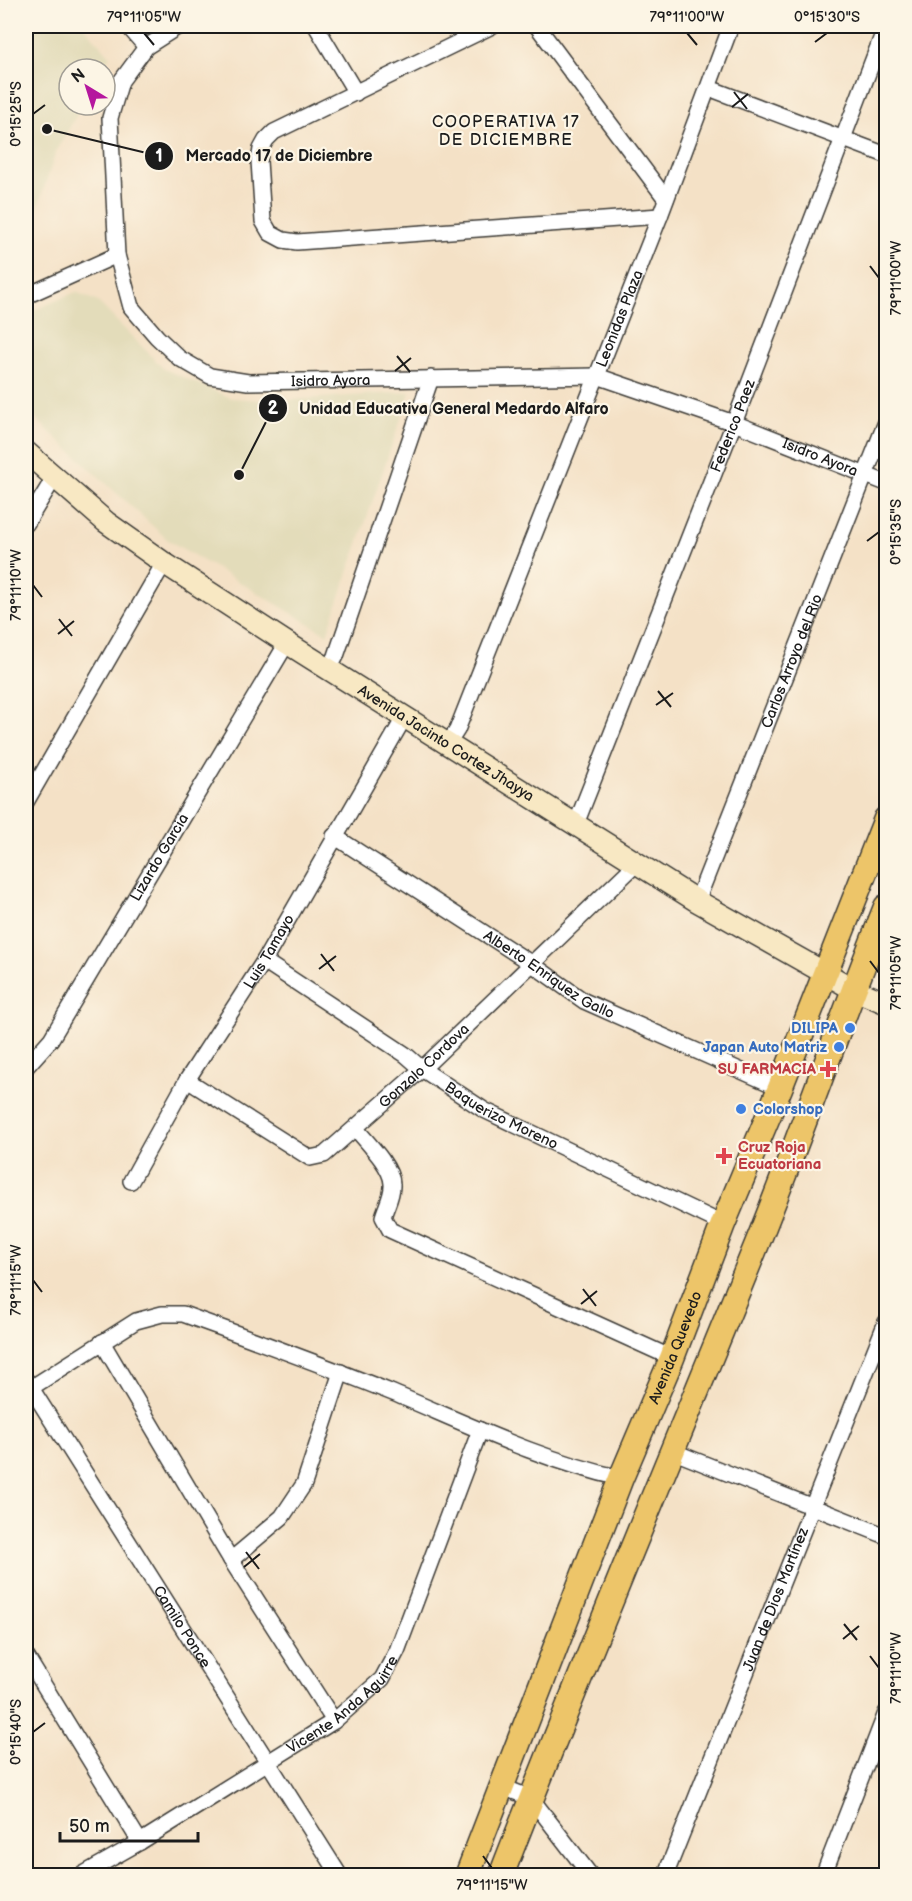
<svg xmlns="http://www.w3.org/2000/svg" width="912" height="1901" viewBox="0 0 912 1901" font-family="'Balsamiq Sans',sans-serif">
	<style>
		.built { fill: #e3dcba }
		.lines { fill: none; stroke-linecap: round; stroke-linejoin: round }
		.minor-casing { stroke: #3c3a36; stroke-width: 18 }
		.secondary-casing { stroke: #3c3a36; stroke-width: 24 }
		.primary-casing { stroke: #3c3a36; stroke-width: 27 }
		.minor { stroke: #fff; stroke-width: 15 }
		.secondary { stroke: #f8e8c3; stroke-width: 21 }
		.primary { stroke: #edc569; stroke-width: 24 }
		.ticks { fill: none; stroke: #1c1c1c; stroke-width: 2 }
		.shop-dot { fill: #3f7fe0; stroke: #fcf5e5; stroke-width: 2 }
		.health-dot { fill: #e0444e; stroke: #fcf5e5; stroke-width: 2 }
		.labels { text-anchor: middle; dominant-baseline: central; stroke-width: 4.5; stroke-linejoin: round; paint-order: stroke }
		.street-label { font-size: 15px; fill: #1c1c1c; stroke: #fcf5e5 }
		.shop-label { font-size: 15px; font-weight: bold; fill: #366cbe; stroke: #fcf5e5; text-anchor: end }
		.health-label { font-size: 15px; font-weight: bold; fill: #be3a42; stroke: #fcf5e5; text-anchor: end }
		.neighbourhood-label { font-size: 16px; letter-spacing: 1.5px; fill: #1c1c1c; stroke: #fcf5e5 }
		.leader { fill: none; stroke: #1c1c1c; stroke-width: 2 }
		.callout-dot { fill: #1c1c1c; stroke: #fcf5e5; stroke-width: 2 }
		.mark-label { font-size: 18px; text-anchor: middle; font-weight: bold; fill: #fff }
		.callout-label { font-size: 16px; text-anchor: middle; font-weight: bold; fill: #1c1c1c; stroke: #fcf5e5; stroke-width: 4.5; stroke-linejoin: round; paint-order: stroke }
		.neatline { fill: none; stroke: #1c1c1c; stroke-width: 2 }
		.ticks-label { font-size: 15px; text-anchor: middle; fill: #1c1c1c }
	</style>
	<rect width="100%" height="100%" fill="#fcf5e5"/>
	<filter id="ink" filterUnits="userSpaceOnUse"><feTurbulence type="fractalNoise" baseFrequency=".0167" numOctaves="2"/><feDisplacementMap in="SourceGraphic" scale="12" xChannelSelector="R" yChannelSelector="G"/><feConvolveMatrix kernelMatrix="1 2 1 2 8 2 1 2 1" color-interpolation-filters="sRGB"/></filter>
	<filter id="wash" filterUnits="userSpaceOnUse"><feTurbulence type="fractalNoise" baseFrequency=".008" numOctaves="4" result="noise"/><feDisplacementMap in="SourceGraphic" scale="24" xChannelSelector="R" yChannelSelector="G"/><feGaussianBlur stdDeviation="1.35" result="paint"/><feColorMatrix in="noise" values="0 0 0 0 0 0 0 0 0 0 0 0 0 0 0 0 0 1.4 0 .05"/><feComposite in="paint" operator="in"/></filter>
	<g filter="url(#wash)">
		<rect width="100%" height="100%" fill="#f4e1c6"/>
		<!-- built -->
		<path class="built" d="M26,26H84L110,56L102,69H69V105H82L56,152L37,209L26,216Z
			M76,292L98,302L164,369L231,398L275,401L410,392L327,634L168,540L26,410V314Z"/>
	</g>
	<g filter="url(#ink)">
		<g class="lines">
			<!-- minor casing -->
			<g class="minor-casing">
				<g id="minor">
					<path d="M128,26L146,47"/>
					<path id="s1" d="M179,26L146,47L121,81L110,118L117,255L131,307L157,337L179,358L210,376L248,382L597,376L734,423L886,483"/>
					<path d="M316,26L356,93"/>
					<path d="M492,26L274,132L266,140L261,149L259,161L263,221L270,233L283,240L297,242L660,216"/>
					<path d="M537,26L666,199"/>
					<path d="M709,88L886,155"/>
					<path d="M26,296L117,255"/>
					<path d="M26,524L54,478"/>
					<path d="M329,670L336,656L431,378"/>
					<path id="s2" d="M448,744L457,730L660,216L731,26"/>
					<path d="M26,802L164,563"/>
					<path id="s3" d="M576,824L734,423L886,26"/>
					<path id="s4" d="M334,836L532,964L584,1001L780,1088"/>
					<path id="s5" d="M697,901L886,422"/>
					<path id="s6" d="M264,961L406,1055L422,1069L484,1110L723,1224"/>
					<path id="s7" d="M26,1067L51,1039L287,643"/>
					<path id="s8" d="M187,1080L310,1158L324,1155L422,1069L637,863"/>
					<path d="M356,1129C367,1142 392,1167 392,1184C393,1195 386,1206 383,1217L390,1230L672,1358"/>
					<path id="s9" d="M131,1181L187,1080L264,961L404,718"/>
					<path d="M102,1342L231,1560L334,1721"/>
					<path id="s10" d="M26,1380L340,1876"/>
					<path d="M26,1391L136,1321L162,1314H183C254,1340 324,1365 393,1393C467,1424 543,1461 621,1478"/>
					<path d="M672,1451L886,1536"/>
					<path d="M231,1560L282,1517L304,1484L341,1372"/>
					<path d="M26,1656L140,1842"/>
					<path d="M500,1786L531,1798L591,1876"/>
					<path id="s11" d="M80,1876L140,1842L334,1721L382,1679L397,1651L480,1430"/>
					<path id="s12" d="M665,1876L886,1322"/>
					<path d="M823,1876L886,1713"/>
				</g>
			</g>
			<!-- secondary casing -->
			<g class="secondary-casing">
				<g id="secondary">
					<path id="s13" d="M26,452L106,522L164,563L287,643L697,901L853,989L886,1003"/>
				</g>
			</g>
			<!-- primary casing -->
			<g class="primary-casing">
				<g id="primary">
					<path id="s14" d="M467,1876L621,1478L672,1358L723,1224L780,1088L886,819"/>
					<path d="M501,1876C584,1662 673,1451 759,1239C803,1129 842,1017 886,907"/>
				</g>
			</g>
			<!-- minor -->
			<use href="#minor" class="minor"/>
			<!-- secondary -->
			<use href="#secondary" class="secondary"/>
			<!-- primary -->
			<use href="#primary" class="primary"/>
		</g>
	</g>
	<!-- ticks -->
	<path class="ticks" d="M144,33L154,45M687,33L697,45M815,42L827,33M734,92L747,109M732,107L748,94M33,114L45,105M870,266L879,278M397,356L410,372M395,371L411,358M867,541L879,532M33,585L42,597M59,619L72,636M58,634L74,621M658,691L671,707M656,705L673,693M321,954L334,971M870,961L879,973M319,969L336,956M33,1280L42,1292M583,1289L596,1306M581,1304L597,1291M246,1552L259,1569M244,1567L260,1554M844,1624L857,1640M843,1639L859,1626M870,1656L879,1668M33,1732L45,1723M483,1856L492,1868"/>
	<!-- markers -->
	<g class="shop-dot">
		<circle cx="850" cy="1028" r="6"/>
		<circle cx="839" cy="1047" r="6"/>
		<circle cx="741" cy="1109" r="6"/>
	</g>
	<g class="health-dot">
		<path d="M825 1060h6v6h6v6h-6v6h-6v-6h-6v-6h6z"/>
		<path d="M721 1147h6v6h6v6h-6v6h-6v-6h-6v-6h6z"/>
	</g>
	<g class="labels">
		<!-- street labels -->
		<g class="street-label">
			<text stroke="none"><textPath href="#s2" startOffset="459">Leonidas Plaza</textPath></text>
			<text stroke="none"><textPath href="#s1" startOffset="538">Isidro Ayora</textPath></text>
			<text stroke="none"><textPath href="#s3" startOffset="428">Federico Paez</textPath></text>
			<text stroke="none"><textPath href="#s1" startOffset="1042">Isidro Ayora</textPath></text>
			<text stroke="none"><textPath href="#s5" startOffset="258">Carlos Arroyo del Rio</textPath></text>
			<text stroke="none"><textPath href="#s13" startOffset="512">Avenida Jacinto Cortez Jhayya</textPath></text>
			<text stroke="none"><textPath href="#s7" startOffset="249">Lizardo Garcia</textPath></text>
			<text stroke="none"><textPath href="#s9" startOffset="268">Luis Tamayo</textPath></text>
			<text stroke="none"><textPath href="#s4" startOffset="256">Alberto Enríquez Gallo</textPath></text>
			<text stroke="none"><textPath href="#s8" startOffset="294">Gonzalo Cordova</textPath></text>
			<text stroke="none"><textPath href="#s6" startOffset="284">Baquerizo Moreno</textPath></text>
			<text stroke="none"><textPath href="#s14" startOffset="568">Avenida Quevedo</textPath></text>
			<text stroke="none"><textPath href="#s12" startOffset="298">Juan de Dios Martínez</textPath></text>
			<text stroke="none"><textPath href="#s10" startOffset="292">Camilo Ponce</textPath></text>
			<text stroke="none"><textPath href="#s11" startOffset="315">Vicente Anda Aguirre</textPath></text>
		</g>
		<!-- shop labels -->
		<g class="shop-label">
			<text x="838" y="1028">DILIPA</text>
			<text x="827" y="1047">Japan Auto Matriz</text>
			<text x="753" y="1109" text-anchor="start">Colorshop</text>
		</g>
		<!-- health labels -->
		<g class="health-label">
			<text x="816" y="1069">SU FARMACIA</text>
			<text x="738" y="1147" text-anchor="start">Cruz Roja<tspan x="738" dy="17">Ecuatoriana</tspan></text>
		</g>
		<!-- neighbourhood labels -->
		<g class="neighbourhood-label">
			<text x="506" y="122">COOPERATIVA 17<tspan x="506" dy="18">DE DICIEMBRE</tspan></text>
		</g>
	</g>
	<!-- callouts -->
	<path class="leader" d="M47 129L159 156M239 475L273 408"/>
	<g class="callout-dot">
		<circle cx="47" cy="129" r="6"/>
		<circle cx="239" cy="475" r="6"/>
		<circle cx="159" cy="156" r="15"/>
		<circle cx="273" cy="408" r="15"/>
	</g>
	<g class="mark-label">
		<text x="159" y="162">1</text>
		<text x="273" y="414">2</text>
	</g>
	<g class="callout-label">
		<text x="279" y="161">Mercado 17 de Diciembre</text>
		<text x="454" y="414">Unidad Educativa General Medardo Alfaro</text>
	</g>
	<!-- margin -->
	<rect width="912" height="1901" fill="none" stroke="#fcf5e5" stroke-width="66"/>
	<!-- north arrow -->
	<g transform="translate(87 87) rotate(322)"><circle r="28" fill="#fcf5e5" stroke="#a29e95" stroke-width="1.5"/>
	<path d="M0-4.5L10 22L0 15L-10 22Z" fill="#b5179e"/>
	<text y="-9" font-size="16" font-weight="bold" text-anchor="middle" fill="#1c1c1c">N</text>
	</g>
	<!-- scale -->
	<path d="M60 1832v9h138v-9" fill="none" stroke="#1c1c1c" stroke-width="3"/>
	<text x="69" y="1832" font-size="18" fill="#1c1c1c" stroke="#fcf5e5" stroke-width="4.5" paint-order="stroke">50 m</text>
	<rect x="33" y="33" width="846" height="1835" class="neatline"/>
	<g class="ticks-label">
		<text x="144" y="22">79°11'05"W</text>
		<text x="687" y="22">79°11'00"W</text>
		<text x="827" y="22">0°15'30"S</text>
		<text transform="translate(16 114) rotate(-90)" y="5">0°15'25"S</text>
		<text transform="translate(896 278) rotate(-90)" y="5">79°11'00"W</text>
		<text transform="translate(896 532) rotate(-90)" y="5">0°15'35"S</text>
		<text transform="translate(16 585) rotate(-90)" y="5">79°11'10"W</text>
		<text transform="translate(896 973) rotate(-90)" y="5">79°11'05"W</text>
		<text transform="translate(16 1280) rotate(-90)" y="5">79°11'15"W</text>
		<text transform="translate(896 1668) rotate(-90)" y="5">79°11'10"W</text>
		<text transform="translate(16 1732) rotate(-90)" y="5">0°15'40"S</text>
		<text x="492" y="1890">79°11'15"W</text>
	</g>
</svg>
